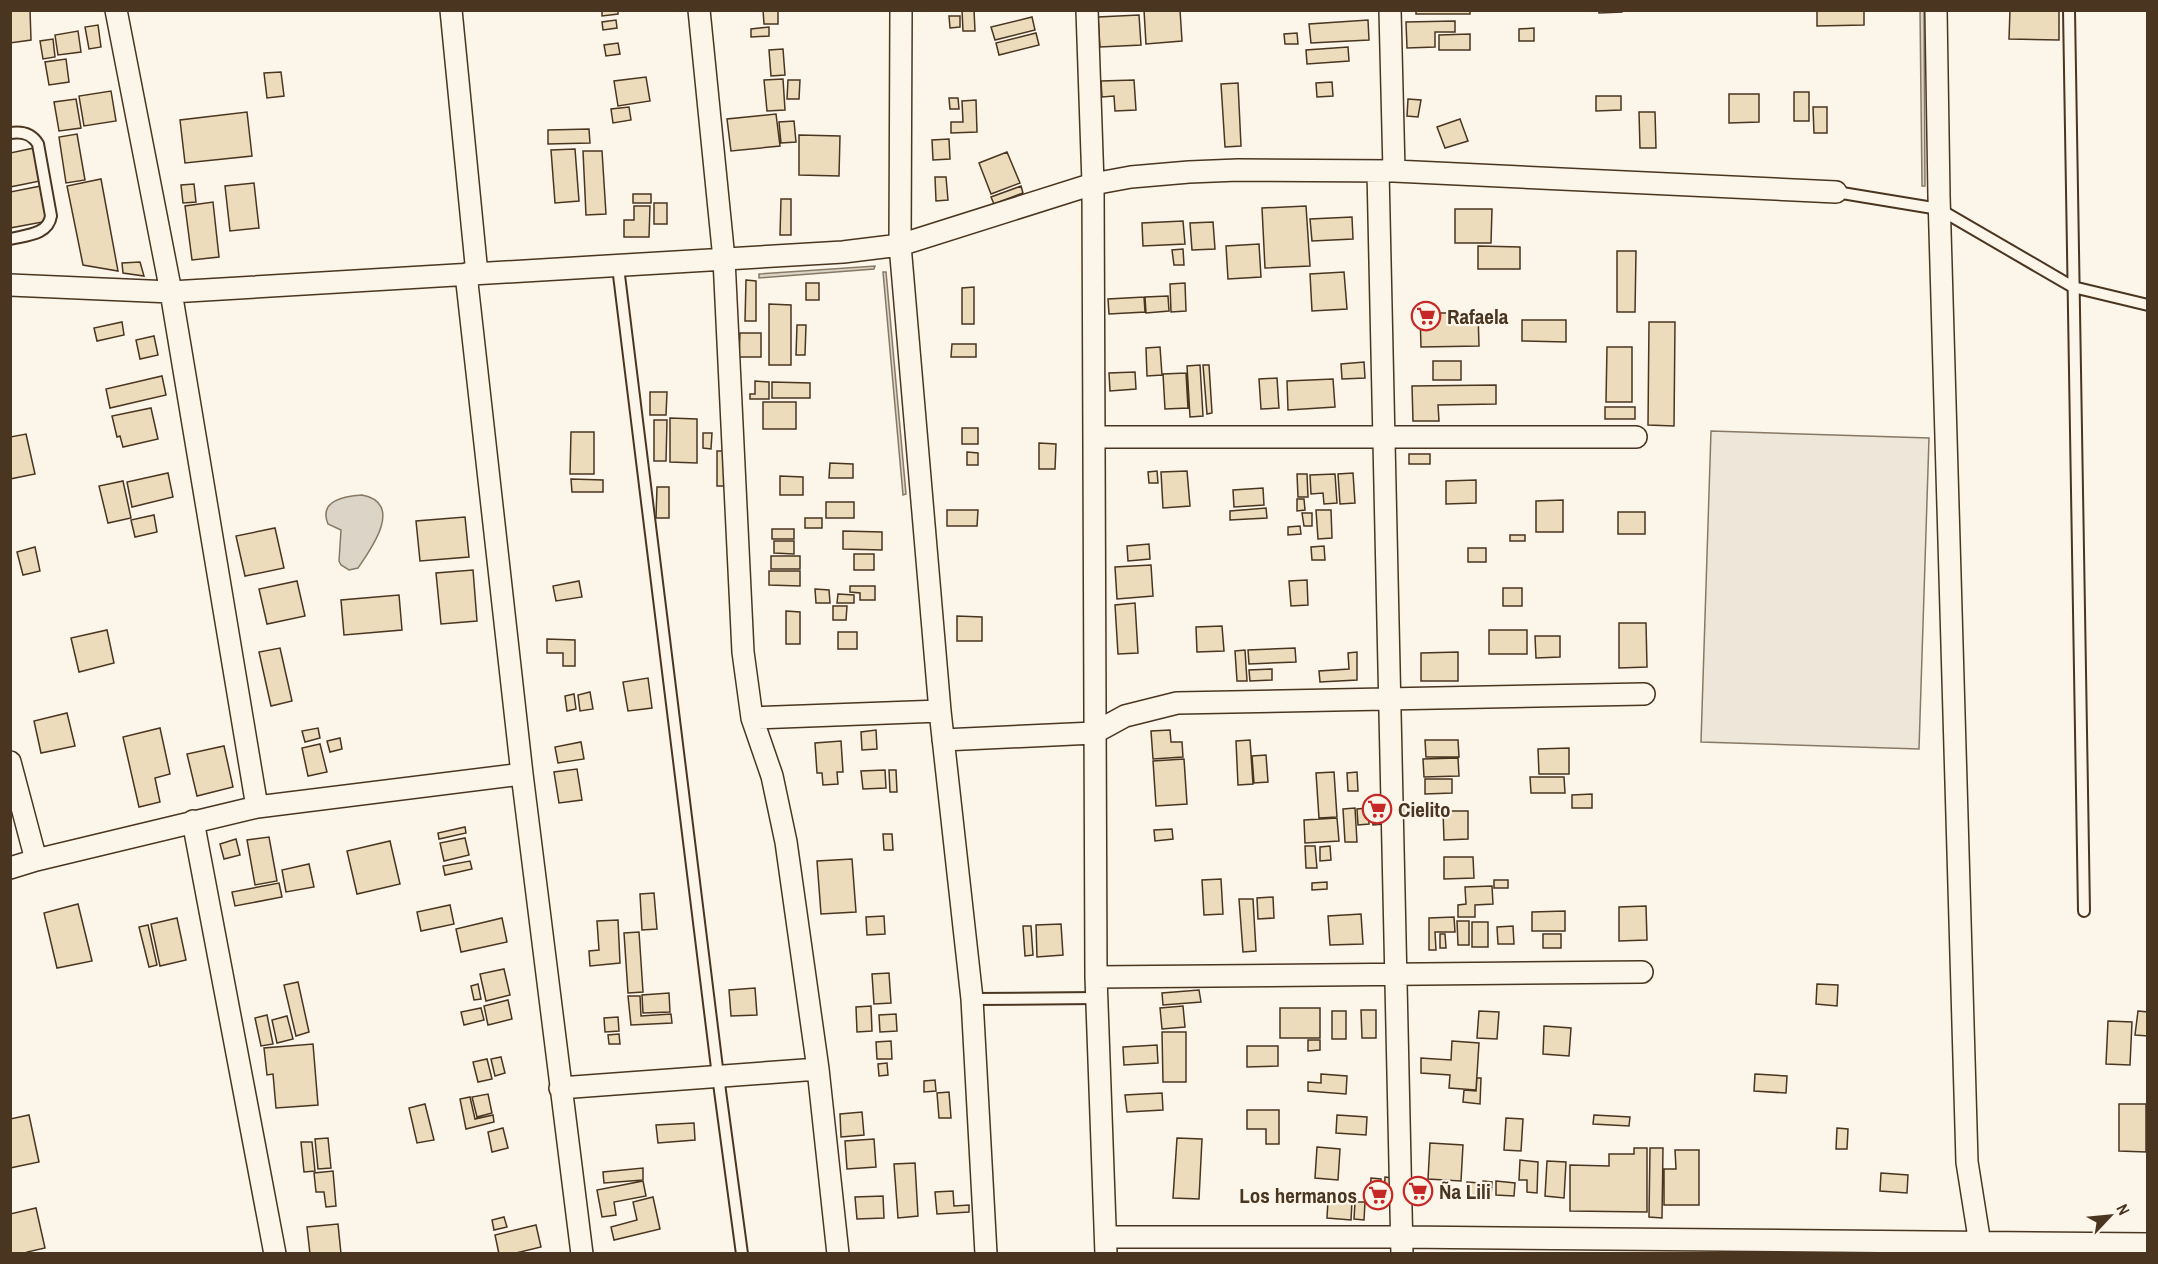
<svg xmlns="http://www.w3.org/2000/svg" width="2158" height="1264" viewBox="0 0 2158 1264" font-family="'Archivo Narrow',sans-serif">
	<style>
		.green { fill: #ede6d9; stroke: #887966; stroke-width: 1.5 }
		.water { fill: #dcd4c6; stroke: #887966; stroke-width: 1.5 }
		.building { fill: #ecdcbc; stroke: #4a3520; stroke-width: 1.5 }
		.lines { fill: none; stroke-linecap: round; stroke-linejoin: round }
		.lane-casing { stroke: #4a3520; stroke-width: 14 }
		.street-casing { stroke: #4a3520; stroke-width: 24 }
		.lane { stroke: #fbf6e9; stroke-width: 10 }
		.street { stroke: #fbf6e9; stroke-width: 21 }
		.labels { text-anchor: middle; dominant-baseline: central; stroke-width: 4.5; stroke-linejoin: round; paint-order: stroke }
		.poi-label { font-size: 21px; font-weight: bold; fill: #4a3520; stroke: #fbf6e9; text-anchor: start }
	</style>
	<rect width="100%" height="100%" fill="#fbf6e9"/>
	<!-- green -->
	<path class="green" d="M1711,431L1929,438L1919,749L1701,742Z"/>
	<!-- water -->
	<path class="water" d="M1920,11H1924L1925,186H1922Z
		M875,266L874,269L759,278V274Z
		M883,272H886L906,494L903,495Z
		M362,495C404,503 372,548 358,568L349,570L341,565L339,561L341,530L328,524C318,500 346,496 362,495Z"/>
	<!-- building -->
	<path class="building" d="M10,10H30L31,40L10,43Z
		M602,10H618V14L602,16Z
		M763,10H778V24H764Z
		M962,10H974L975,31H963Z
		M1144,10H1180L1182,41L1146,44Z
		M1416,10H1470V14H1416Z
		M1599,10H1622V12L1599,13Z
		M1817,10H1864V25L1817,26Z
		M2010,10H2059V40L2009,39Z
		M1139,15L1141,45L1100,47L1098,17Z
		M949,16H960V27L950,28Z
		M1032,17L1035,30L995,40L991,27Z
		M616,20L617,28L603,30L602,22Z
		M1368,20L1369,40L1311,43L1309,24Z
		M1455,21V32H1435V47L1407,48L1406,22Z
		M98,25L101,47L89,49L85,27Z
		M769,27V36L751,37V29Z
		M1534,28V41H1519V29Z
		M78,31L81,52L58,55L55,35Z
		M1036,33L1039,45L999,55L996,43Z
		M1297,33L1298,44H1285L1284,34Z
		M1470,34V50H1439V35Z
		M53,39L55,57L43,59L40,41Z
		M618,43L620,54L606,56L604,45Z
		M1348,47L1349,61L1307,64L1306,50Z
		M783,49L785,75L771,76L769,50Z
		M66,59L69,82L49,85L45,62Z
		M281,72L284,96L267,98L264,73Z
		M646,77L650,101L618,106L614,81Z
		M783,79L785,110L767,111L764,80Z
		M788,80H800L799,99H787Z
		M1134,80L1136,110L1115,111L1114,96L1102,97L1101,81Z
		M1332,82L1333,96L1317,97L1316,83Z
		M1238,83L1241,146L1225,147L1221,84Z
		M111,91L116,121L84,126L79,96Z
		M1794,92H1809V121H1794Z
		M1729,94H1759V122L1729,123Z
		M1596,96H1621V110L1596,111Z
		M949,98H958L959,109H950Z
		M76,99L81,128L59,131L54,102Z
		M1408,99L1421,100L1418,117L1407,116Z
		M976,100L977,132L951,133V122H963L962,101Z
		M629,107L631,120L613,123L611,109Z
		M1813,107H1827V133H1814Z
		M247,112L252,156L185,163L180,120Z
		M1639,112H1655L1656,148H1640Z
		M776,114L780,146L731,151L727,119Z
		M1460,119L1468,141L1445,148L1437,127Z
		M794,121L796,142L781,143L779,122Z
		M589,129L590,143L548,144V130Z
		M77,134L85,180L66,183L59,137Z
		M799,135L840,136L839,176L799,175Z
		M949,139L950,159L933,160L932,140Z
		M34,148L40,181L10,187V153Z
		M575,149L579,201L555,203L551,150Z
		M583,151H602L606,214L586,215Z
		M1007,152L1020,183L991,194L979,163Z
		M935,177H946L948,200L936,201Z
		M101,179L118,271L83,265L67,186Z
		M254,183L259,228L230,231L225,186Z
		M194,184L196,202L183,203L181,185Z
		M41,186L48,221L10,228V192Z
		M1021,186L1023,193L994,204L991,197Z
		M633,194H651V203H633Z
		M781,199H791V235H780Z
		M213,202L219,257L192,260L185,206Z
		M654,203H667V224H654Z
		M634,206H650L649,237H624V220H634Z
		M1306,206L1310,266L1265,268L1262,208Z
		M1455,209H1492L1491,243H1455Z
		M1352,217L1353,239L1312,241L1310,219Z
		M1183,221L1185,244L1143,246L1142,223Z
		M1213,222L1215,249L1192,250L1190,223Z
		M1259,244L1261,277L1228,279L1226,246Z
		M1478,246L1520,247V269H1478Z
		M1183,249L1184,265H1174L1172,250Z
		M1617,251H1636L1635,312H1617Z
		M140,262L144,276L123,273L122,263Z
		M1344,272L1347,309L1312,311L1310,274Z
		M746,280L756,281V321H745Z
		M806,283H819V300H806Z
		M1185,283L1186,311L1171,312L1170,284Z
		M974,287V324H962V288Z
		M1168,296L1169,311L1146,313L1145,297Z
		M1144,297L1145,312L1109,314L1108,299Z
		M769,304L791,305V365H769Z
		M1420,313H1478L1479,346L1421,347Z
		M1522,320H1566V342L1522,341Z
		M122,322L124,335L97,341L94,328Z
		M1649,322H1675L1674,426L1648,425Z
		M797,325H806L805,355H796Z
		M740,333H761V357H739Z
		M154,336L158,355L140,359L136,340Z
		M952,344H976V357H951Z
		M1160,347L1162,375L1147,376L1146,348Z
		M1607,347H1632V402H1606Z
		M1433,361H1461V380H1433Z
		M1364,362L1365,378L1342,379L1341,364Z
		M1200,365L1203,416L1190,417L1187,366Z
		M1203,365H1209L1212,413L1207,414Z
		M1135,372L1136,389L1110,391L1109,373Z
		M1186,373L1188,408L1165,409L1163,374Z
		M162,376L166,395L110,408L106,389Z
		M1277,378L1279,408L1261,409L1259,379Z
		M1333,379L1335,407L1288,410L1287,381Z
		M755,381L769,382V399H750V394H755Z
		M772,382L810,383V398H772Z
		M1496,385V404L1438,405L1439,421H1413L1412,386Z
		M650,392H667L666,415H650Z
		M763,402H796V429H763Z
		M1605,407H1635V419H1605Z
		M151,408L158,439L123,447L120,436L117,437L112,416Z
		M670,418L697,419V463L670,462Z
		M654,420H667L666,461H654Z
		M962,428H978V444H962Z
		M571,432H594V474H570Z
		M703,433H712L711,449L703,448Z
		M26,434L35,474L10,479V437Z
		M1039,443L1056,444L1055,469H1039Z
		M717,451H725V486H717Z
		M967,452L978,453V465H967Z
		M1409,454H1430V464H1409Z
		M830,463L853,464V478H829Z
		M1157,471L1158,483H1149L1148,472Z
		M1187,471L1190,506L1163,508L1161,472Z
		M168,473L173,497L132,507L127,482Z
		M1353,473L1355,503L1340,504L1338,474Z
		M1297,474H1307L1308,497H1298Z
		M1335,474L1337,503L1324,504L1323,493L1311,494L1310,475Z
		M780,476L803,477V495H780Z
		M571,479L603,480V492H572Z
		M1476,480V503L1446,504V481Z
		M123,481L131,518L108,523L99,486Z
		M657,487H669V518H656Z
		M1263,488L1264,505L1234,507L1233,490Z
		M1297,499H1304L1305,510L1297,511Z
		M1563,500V532H1536V501Z
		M826,502H854V518H826Z
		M1266,508L1267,518L1230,520V511Z
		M947,510H978L977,526H947Z
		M1316,510H1331L1332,538L1318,539Z
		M1618,512H1645V534H1618Z
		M1302,513H1312V526H1304Z
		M154,515L157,532L135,537L131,520Z
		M465,517L469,557L420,561L416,521Z
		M805,518H822V528H805Z
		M1300,526L1301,534L1288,535V527Z
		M275,528L284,568L245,576L236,536Z
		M772,529H794V539H772Z
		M843,531L882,532V550L843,549Z
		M1510,535H1525V541H1510Z
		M774,541H794V554L774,553Z
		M1149,544L1150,559L1128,561L1127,546Z
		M1324,546L1325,560H1312L1311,547Z
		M35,547L40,571L23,575L17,552Z
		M1468,548H1486V562H1468Z
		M854,554H874V570H854Z
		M771,556H800V569H771Z
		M1151,565L1153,596L1117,599L1115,567Z
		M473,570L477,621L441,624L436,573Z
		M769,571H800V586L769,585Z
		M1307,580L1308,605L1291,606L1289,581Z
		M297,581L305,616L267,624L259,589Z
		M579,581L582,597L556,601L553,586Z
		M850,586H875V600H860V593L850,592Z
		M1503,588H1522V606H1503Z
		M815,589L829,590L830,603H816Z
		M838,594L854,595V603H837Z
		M399,595L402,630L344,635L341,600Z
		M1135,603L1138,653L1118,654L1115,605Z
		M833,606H847L846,620H833Z
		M786,611L800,612V644H786Z
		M957,616L982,617V641H957Z
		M1619,623H1646L1647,667L1619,668Z
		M1222,626L1224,651L1197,652L1196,627Z
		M107,630L114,663L79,672L71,638Z
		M1489,630H1527V654H1489Z
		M838,632H857V649H838Z
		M1535,636H1560V657L1536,658Z
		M547,639L575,640V666H563V653H547Z
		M280,648L292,701L271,706L259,652Z
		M1295,648L1296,662L1249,664L1248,650Z
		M1245,650L1247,681H1237L1235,651Z
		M1357,652V680L1320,682L1319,671L1349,669L1348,653Z
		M1458,652V681H1421V653Z
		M1272,669V680L1250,681L1249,670Z
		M648,678L652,708L628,711L623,682Z
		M590,692L593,709L580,711L578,695Z
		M574,694L576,709L567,711L565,696Z
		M67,713L75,746L41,753L34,721Z
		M160,728L170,774L155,778L160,802L139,807L123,737Z
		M318,728L320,738L305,742L302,731Z
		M876,730L877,749L862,750L861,732Z
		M1170,730L1171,742H1182L1183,757L1153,759L1151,731Z
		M340,738L342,749L330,752L327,741Z
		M1250,740L1253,784L1238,785L1236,741Z
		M1425,740H1458L1459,757H1426Z
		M841,741L843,772H837L838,784L823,785L822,773H817L815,743Z
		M581,742L584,759L558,763L555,747Z
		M320,744L327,772L308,776L302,748Z
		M224,746L233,787L197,796L187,754Z
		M1569,748V774H1539L1538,749Z
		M1266,755L1268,782L1254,783L1252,756Z
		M1458,758L1459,776L1424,777L1423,759Z
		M1184,759L1187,804L1156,806L1153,761Z
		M577,769L582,800L559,803L554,772Z
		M885,770L886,788L863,789L861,771Z
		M889,770H896L897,792H890Z
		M1334,772L1337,817L1319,818L1316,773Z
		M1357,772L1358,791H1348L1347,773Z
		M1530,777H1564L1565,793H1531Z
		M1425,779H1452V793L1425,794Z
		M1592,794V808H1572V795Z
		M1382,807L1384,824L1373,825L1371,808Z
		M1355,808L1357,842H1345L1343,809Z
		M1368,808L1369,824L1358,825L1357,809Z
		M1443,811H1468V839L1444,840Z
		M1337,818L1339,841L1305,843L1304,820Z
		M465,827L466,833L439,839L438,833Z
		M1172,829L1173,839L1155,841L1154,830Z
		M883,834H892L893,850H884Z
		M269,837L277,881L255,885L247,840Z
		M465,838L469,855L444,861L440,843Z
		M236,839L240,855L224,859L220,844Z
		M390,841L400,884L357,894L347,851Z
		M1305,846H1315L1317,868H1306Z
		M1330,846L1331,860L1320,861V847Z
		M1444,857H1473L1474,878L1444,879Z
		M852,859L856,912L821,914L817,861Z
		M470,861L472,869L445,875L443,866Z
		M309,864L314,887L286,892L282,870Z
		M1221,879L1223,914L1204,915L1202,880Z
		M1494,880H1508V888H1494Z
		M1327,882V889L1312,890V883Z
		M279,883L282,897L235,906L232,892Z
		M1492,886L1493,904L1475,905V917H1458V905L1466,904L1465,887Z
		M654,893L657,929L642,930L640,894Z
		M1273,897L1274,918L1258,919L1257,898Z
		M1239,899H1253L1256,951L1243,952Z
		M78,904L92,961L57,968L44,913Z
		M450,905L454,924L421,931L417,912Z
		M1646,906L1647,940L1619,941V907Z
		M1565,911V931H1532V912Z
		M1361,914L1363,944L1330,945L1328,916Z
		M884,916L885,934L867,935L866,917Z
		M1454,917L1455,932H1435L1436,950H1429V918Z
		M177,918L186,960L160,966L151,924Z
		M502,918L507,942L461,952L456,929Z
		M618,920L620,963L590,966L589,951L599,950L597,921Z
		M1457,921H1469V945H1458Z
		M1472,922H1488V947H1472Z
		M1061,924L1063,955L1037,957L1036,925Z
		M148,925L157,965L149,967L139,927Z
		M1023,926H1031L1033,955L1025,956Z
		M1513,926L1514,944H1498L1497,927Z
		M639,932L643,992L628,993L624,933Z
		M1440,934H1445L1446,948H1440Z
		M1543,934H1561V948H1543Z
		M504,969L510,995L486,1001L480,974Z
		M889,973L891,1003L874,1004L872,974Z
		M298,982L309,1032L296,1036L284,985Z
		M478,984L481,999L474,1000L471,986Z
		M1817,984L1838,985L1837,1006L1816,1004Z
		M755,988L757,1015L731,1016L729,990Z
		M1199,990L1201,1002L1163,1005L1162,993Z
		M669,993L670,1012L643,1013L642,995Z
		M628,996H640L641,1016L671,1014L672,1023L631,1025Z
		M508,1000L512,1019L488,1025L484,1006Z
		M871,1006L872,1031L857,1032L856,1007Z
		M1183,1006L1185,1027L1162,1029L1160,1008Z
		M481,1008L484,1020L464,1025L461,1012Z
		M1280,1008H1320V1038H1280Z
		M1361,1010H1376V1038H1362Z
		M1332,1011H1346V1039H1332Z
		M1479,1011L1499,1012L1497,1039L1477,1038Z
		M2138,1011L2148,1012V1036L2135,1035Z
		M896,1014L897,1031L880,1032L879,1015Z
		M267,1015L273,1044L261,1046L255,1018Z
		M287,1016L293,1039L277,1043L272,1020Z
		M618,1017L619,1031L605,1032L604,1018Z
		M2108,1021L2132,1022L2130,1065L2106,1064Z
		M1544,1026L1571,1028L1569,1056L1543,1054Z
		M1162,1032H1186V1082H1163Z
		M619,1034L620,1044H609L608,1035Z
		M1308,1040H1320V1050L1308,1051Z
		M891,1041L892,1059H877L876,1042Z
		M1452,1041L1479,1043L1476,1090L1449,1088L1450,1075L1421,1073V1058L1451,1060Z
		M313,1044L318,1105L276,1108L273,1074L267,1075L264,1048Z
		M1157,1045L1158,1063L1124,1065L1123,1047Z
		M1247,1046H1278V1066L1247,1067Z
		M501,1057L505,1073L495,1076L491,1059Z
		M487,1059L492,1079L478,1082L473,1062Z
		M887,1063L888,1075L879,1076L878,1064Z
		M1321,1074L1347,1076L1346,1094L1308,1091V1082L1321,1083Z
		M1755,1074L1787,1076L1786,1093L1754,1091Z
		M1477,1078H1481L1480,1104L1463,1102L1464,1090L1476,1091Z
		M935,1080L936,1091L924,1092V1081Z
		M949,1092L951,1118H939L937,1093Z
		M1162,1093L1163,1110L1127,1112L1125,1095Z
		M488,1094L492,1113L477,1117L472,1097Z
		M470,1097L475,1119L493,1115L494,1122L466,1129L460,1099Z
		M425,1104L434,1140L417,1143L409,1108Z
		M2119,1104H2146V1152L2119,1151Z
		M1247,1110H1279V1144H1266V1129H1247Z
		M862,1112L864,1135L841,1137L840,1114Z
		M29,1115L39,1162L10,1168V1119Z
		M1337,1115L1367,1117L1366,1135L1336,1133Z
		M1594,1115L1630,1117L1629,1126L1593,1124Z
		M1506,1118L1523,1119L1521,1151L1504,1150Z
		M694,1123L695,1140L658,1143L656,1125Z
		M503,1128L508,1148L492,1152L488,1132Z
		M1837,1128L1848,1129L1847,1149H1836Z
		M328,1138L331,1168L318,1169L315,1139Z
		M1177,1138L1202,1139L1199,1199L1173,1198Z
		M874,1139L876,1167L847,1169L845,1141Z
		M301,1142H312L315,1171L304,1172Z
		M1430,1143L1463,1145L1461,1181L1428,1179Z
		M1317,1147L1340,1149L1338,1180L1315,1178Z
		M1634,1148H1647V1212L1570,1211V1165L1609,1166V1154H1634Z
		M1650,1148H1663L1662,1218L1649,1217Z
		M1675,1150H1699V1205H1664V1169H1676Z
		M1520,1160L1538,1162L1537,1193L1527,1192V1180H1519Z
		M1547,1161L1566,1162L1564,1198L1545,1196Z
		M915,1163L918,1216L898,1218L894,1164Z
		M643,1168V1180L604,1183L603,1172Z
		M333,1171L336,1206L326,1207L324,1192H316L314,1173Z
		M1881,1173L1908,1175L1907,1193L1880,1191Z
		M1385,1177L1392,1178L1391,1195H1384Z
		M1371,1178L1381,1179L1380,1198L1370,1197Z
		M643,1181L646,1196L614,1202L616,1215L602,1217L597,1190Z
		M1483,1181L1492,1182L1491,1196L1481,1195Z
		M1496,1181L1515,1183L1514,1196L1496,1195Z
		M1467,1182L1480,1183L1479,1196L1466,1195Z
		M953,1191L954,1206L969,1205V1212L937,1214L935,1192Z
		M883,1196L884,1218L857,1219L855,1197Z
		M653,1197L660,1229L614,1240L611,1227L637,1220L633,1202Z
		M1328,1200L1352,1201L1351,1220L1327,1218Z
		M1355,1202H1365L1364,1220L1354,1219Z
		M36,1208L45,1248L27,1252V1254H10V1214Z
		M504,1217L507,1227L494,1230L492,1220Z
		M338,1224L341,1254H310L307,1227Z
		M536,1225L541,1247L512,1254H499L495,1235Z"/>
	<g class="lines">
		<!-- lane casing -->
		<g class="lane-casing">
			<path id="lane" d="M2069,10L2084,911
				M10,133C23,131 32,134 38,144L51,216C48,235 26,235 10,239
				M1836,192L1939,209L2073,287L2148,305
				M618,267L718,1076L742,1254
				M972,999L1096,998"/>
		</g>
		<!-- street casing -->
		<g class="street-casing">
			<path id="street" d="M116,10L171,292L257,807
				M451,10L477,274
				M699,10L724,259L743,652L752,718L772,776L786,842L818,1069L838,1254
				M901,10L900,245L940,711L972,999L986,1254
				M1087,10L1093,184L1096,977L1106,1254
				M1390,10L1394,171
				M1936,10L1939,196L1967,1162L1980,1244V1254
				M1378,171L1402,1254
				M466,274L522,774L582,1254
				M10,285L171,292L843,252L900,245L1093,184L1131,177L1189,172L1238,170L1394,171L1836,192
				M1094,437H1636
				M752,718L940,711
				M943,740L1094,733L1125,716L1177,703L1644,694
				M10,762L36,860
				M193,821L275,1254
				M10,868L36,860L257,807L522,774
				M1096,977L1642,972
				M560,1088L818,1069
				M1106,1237H1402L2148,1244"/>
		</g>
		<!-- lane -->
		<use href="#lane" class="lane"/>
		<!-- street -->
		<use href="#street" class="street"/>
	</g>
	<!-- icons -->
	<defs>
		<g id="supermarket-ring" transform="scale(1.5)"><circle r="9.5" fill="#fbf6e9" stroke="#c62828" stroke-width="1.5"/><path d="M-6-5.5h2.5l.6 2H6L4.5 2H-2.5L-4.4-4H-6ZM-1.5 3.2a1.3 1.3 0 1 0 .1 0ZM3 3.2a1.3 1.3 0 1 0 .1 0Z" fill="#c62828"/></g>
	</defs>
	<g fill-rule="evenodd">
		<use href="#supermarket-ring" x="1426" y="316"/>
		<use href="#supermarket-ring" x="1377" y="809"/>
		<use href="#supermarket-ring" x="1418" y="1191"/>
		<use href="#supermarket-ring" x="1378" y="1195"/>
	</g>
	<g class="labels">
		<!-- poi labels -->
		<g class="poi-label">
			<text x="1447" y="316">Rafaela</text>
			<text x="1398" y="809">Cielito</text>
			<text x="1439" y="1191">Ña Lili</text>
			<text x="1357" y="1195" text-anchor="end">Los hermanos</text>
		</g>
	</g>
	<!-- border -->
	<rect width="2158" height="1264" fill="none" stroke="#4a3520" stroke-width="24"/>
	<!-- north arrow -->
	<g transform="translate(2110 1216) rotate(64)" stroke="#fbf6e9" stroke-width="4.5" paint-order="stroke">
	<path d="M0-4.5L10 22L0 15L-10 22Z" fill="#4a3520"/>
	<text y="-9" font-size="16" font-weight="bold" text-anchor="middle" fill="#4a3520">N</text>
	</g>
</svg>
